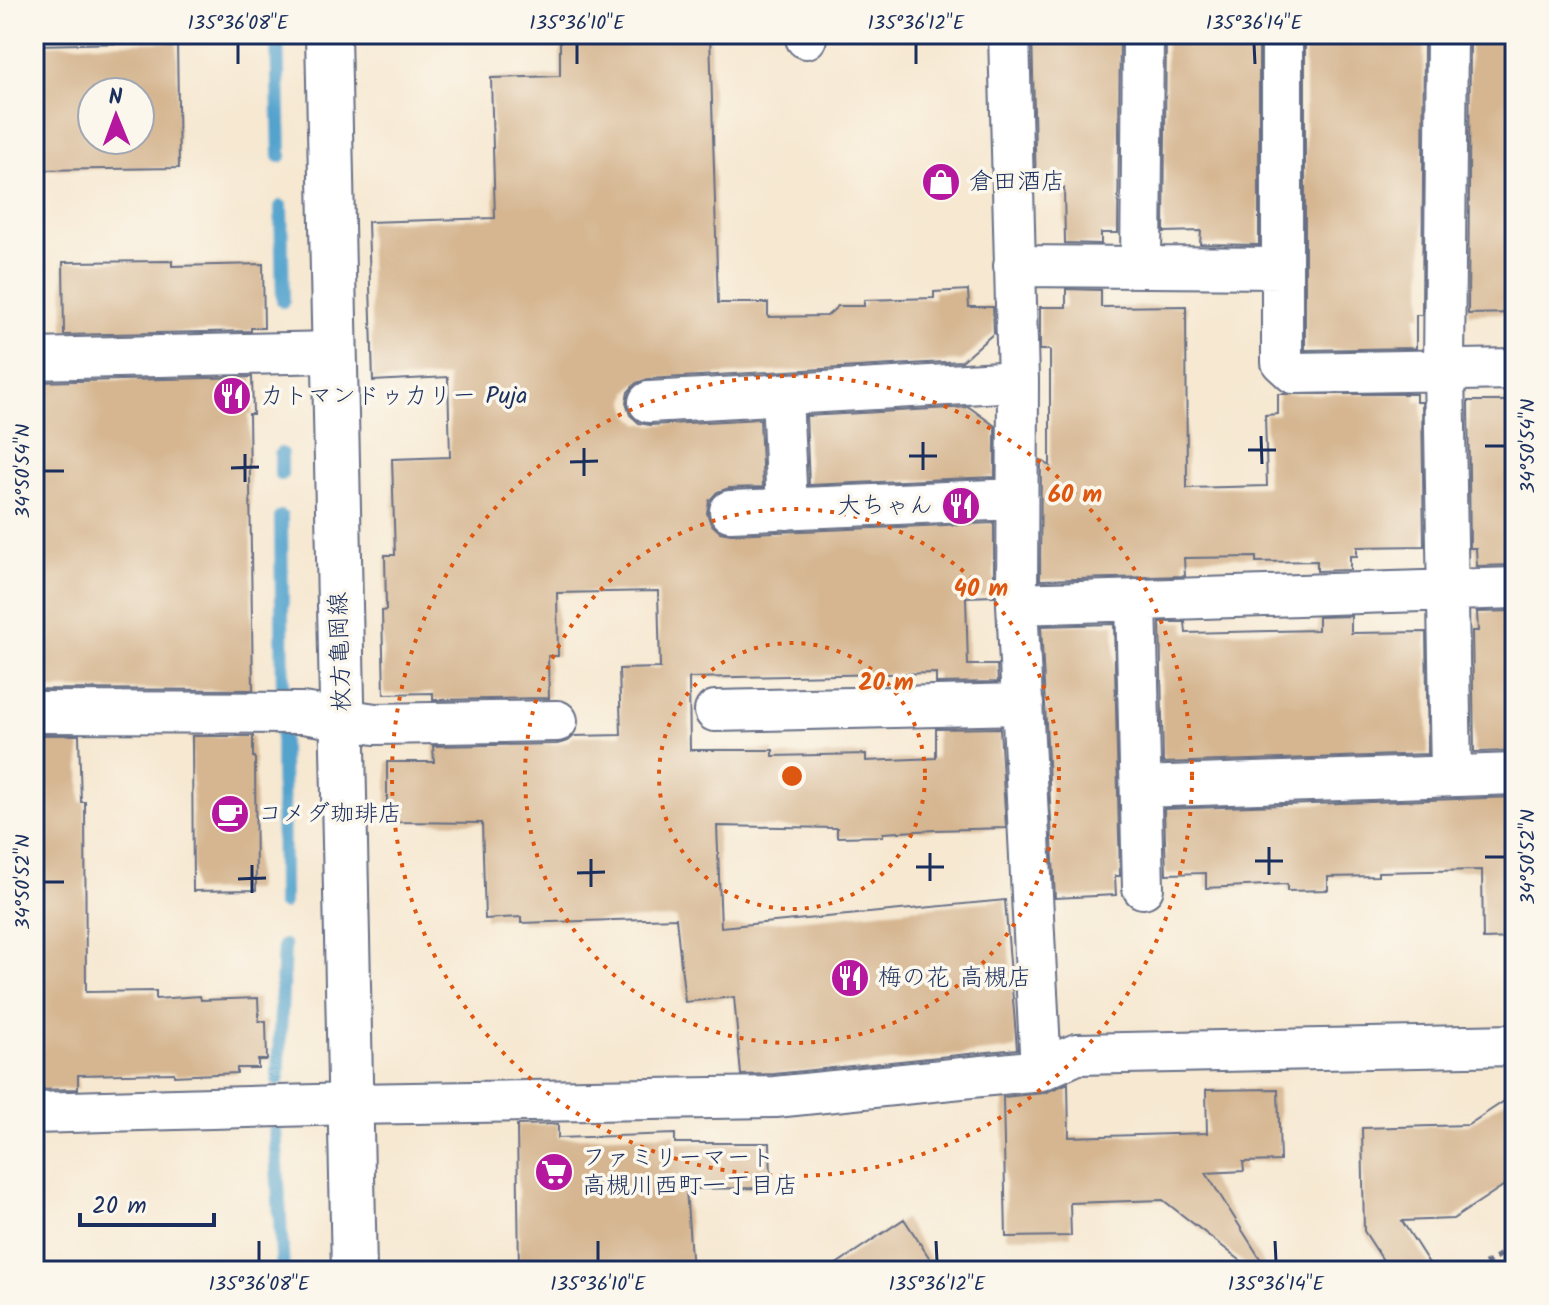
<svg xmlns="http://www.w3.org/2000/svg" width="1549" height="1305" viewBox="0 0 1549 1305" font-family="Kalam,'Klee One',sans-serif">
	<style>
		.lines { fill: none; stroke-linecap: round; stroke-linejoin: round }
		.stream { stroke: #52a3cd; stroke-width: 14 }
		.building { fill: #d5b691; fill-rule: evenodd }
		.minor-casing { stroke: #687086; stroke-width: 44 }
		.primary-casing { stroke: #687086; stroke-width: 48 }
		.path { stroke: #687086; stroke-width: 5; stroke-dasharray: 6 6; stroke-linecap: butt }
		.minor { stroke: #fff; stroke-width: 40 }
		.primary { stroke: #fff; stroke-width: 44 }
		.ticks { fill: none; stroke: #1b2f5e; stroke-width: 3 }
		.ring { fill: none; stroke: #de5710; stroke-width: 4; stroke-dasharray: 4 8 }
		.labels { text-anchor: middle; dominant-baseline: central; stroke-width: 7; stroke-linejoin: round; paint-order: stroke }
		.poi-label { font-size: 24px; fill: #1b2f5e; stroke: #fbf7ec; text-anchor: start }
		.street-label { font-size: 24px; fill: #1b2f5e; stroke: #fbf7ec }
		.centre { fill: #de5710; stroke: #fbf7ec; stroke-width: 4 }
		.ring-label { font-size: 24px; text-anchor: middle; font-weight: bold; fill: #de5710; stroke: #fbf7ec; stroke-width: 7; stroke-linejoin: round; paint-order: stroke }
		.neatline { fill: none; stroke: #1b2f5e; stroke-width: 3 }
		.ticks-label { font-size: 20px; text-anchor: middle; fill: #1b2f5e }
	</style>
	<rect width="100%" height="100%" fill="#fbf7ec"/>
	<filter id="ink" filterUnits="userSpaceOnUse"><feTurbulence type="fractalNoise" baseFrequency=".0125" numOctaves="2"/><feDisplacementMap in="SourceGraphic" scale="16" xChannelSelector="R" yChannelSelector="G"/><feConvolveMatrix kernelMatrix="1 2 1 2 8 2 1 2 1" color-interpolation-filters="sRGB"/></filter>
	<filter id="wash" filterUnits="userSpaceOnUse"><feTurbulence type="fractalNoise" baseFrequency=".006" numOctaves="4" result="noise"/><feDisplacementMap in="SourceGraphic" scale="32" xChannelSelector="R" yChannelSelector="G"/><feGaussianBlur stdDeviation="1.8" result="paint"/><feColorMatrix in="noise" values="0 0 0 0 0 0 0 0 0 0 0 0 0 0 0 0 0 1.4 0 .05"/><feComposite in="paint" operator="in"/></filter>
	<g filter="url(#wash)">
		<rect width="100%" height="100%" fill="#f6e8d1"/>
		<g class="lines">
			<!-- stream -->
			<path class="stream" d="M277,34L280,156
				M281,207L283,301
				M281,454V474
				M281,517L283,700
				M282,728L283,903
				M278,1079L284,946
				M275,1130L283,1271"/>
		</g>
		<g id="blocks">
			<!-- building -->
			<path class="building" d="M560,34H710L718,303H768V317L827,316L838,306H864V300L934,298V292L968,290L969,307H993L994,333L962,361L648,379L636,383L628,392L626,403L630,415L639,423L650,425L760,419L763,487L729,488L717,492L709,501L707,513L711,524L720,532L731,534L994,523V596L966,597L968,665H997L998,682L936,683V673L689,678L690,750H773V756L866,754V761L936,758V729L1000,728L1006,828L935,830L883,833V836L837,837V828L717,826L721,927L1005,900L1017,1049L774,1074L741,1075L734,997L685,1002L676,918L521,923V917L485,919L482,823L396,822V814H387V762H434L433,746L557,744L568,741L574,736L621,735L619,669L660,668L658,591L557,593L558,656H548L549,698L433,700V693L384,694L382,611L386,610L385,555H395L392,459L450,457L448,377L373,381L368,222L495,218L491,78L560,76Z
				M1032,34H1120L1118,233H1101V244L1065,243L1064,188H1036Z
				M1166,34H1259V245L1200,244L1201,231L1164,232Z
				M1305,34H1411L1412,43H1424L1422,315H1416V348L1305,350Z
				M177,42L179,168L34,170V45ZM92,92H140V140H92Z
				M1470,42H1515V313L1468,314Z
				M172,261V266L263,264L264,328H251V331L64,335L63,262Z
				M1066,289L1101,290V307L1186,306L1187,488L1267,486L1265,415L1278,414V394H1416V402H1422L1424,546L1357,547V556H1350V570L1317,571V561L1256,562V557L1184,558L1185,576L1040,580L1041,460L1050,466V350H1040V307H1066Z
				M252,377L253,414H249L253,690L34,689V382Z
				M1468,401H1515V565L1477,566L1476,548H1470Z
				M969,407L995,426V477L809,485L806,416Z
				M1515,611V751L1474,752L1472,631H1478L1477,612Z
				M1351,616V633L1426,632L1428,754L1163,763L1160,622H1185L1186,633L1318,630V617Z
				M1114,624L1120,876H1115L1116,895L1055,898L1041,626Z
				M34,735H79L81,802H85L86,992L156,991V999L200,996L201,1000L258,998L259,1021H266L267,1060H258V1068H237V1073L174,1076V1073L78,1075V1089L34,1090Z
				M192,736H253V757H255L256,890L193,891Z
				M1515,797V938L1483,939L1482,870L1378,872V876L1328,877V890L1287,891V884L1206,888V873L1166,874L1164,809Z
				M1068,1083L1069,1137L1207,1133L1206,1090L1278,1089L1280,1161L1243,1162L1244,1171L1206,1173L1268,1271H1254L1163,1200L1070,1203L1071,1236L1006,1237L1003,1097L1044,1093Z
				M1515,1094V1178L1453,1219L1402,1221L1434,1271H1390L1364,1231L1362,1128L1468,1125Z
				M558,1124V1138L675,1134V1143H770L771,1178H761V1188L686,1189L692,1271H519L517,1125Z
				M904,1219L938,1271H826Z"/>
		</g>
	</g>
	<g filter="url(#ink)">
		<use href="#blocks" fill-opacity="0" stroke="#687086" stroke-width="2"/>
		<g class="lines">
			<!-- minor casing -->
			<g class="minor-casing">
				<path id="minor" d="M1009,34L1018,381L1017,604L1041,1070
					M1282,34V362L1294,373L1515,369
					M1447,34L1444,370L1451,775
					M806,38V34
					M1014,266L1281,268
					M1141,266L1143,34
					M34,359L333,352
					M782,394L787,509
					M649,402L1018,381
					M730,511L1017,499
					M1136,600L1143,888
					M1017,604L1515,588
					M715,711L1023,704
					M34,712L302,713L375,724L557,721
					M1141,787L1515,774
					M34,1113L351,1104L775,1097L1041,1070L1077,1054L1515,1045"/>
			</g>
			<!-- primary casing -->
			<g class="primary-casing">
				<path id="primary" d="M328,34L354,1271"/>
			</g>
			<!-- path -->
			<path class="path" d="M1475,1271L1515,1245"/>
			<!-- minor -->
			<use href="#minor" class="minor"/>
			<!-- primary -->
			<use href="#primary" class="primary"/>
		</g>
	</g>
	<!-- ticks -->
	<path class="ticks" d="M238,44V64M577,44V64M916,44V64M1254,44L1255,64M1261,436L1262,464M923,442V470M1485,446H1505M584,448V476M1248,450H1276M245,454V482M909,456H937M570,462L598,461M231,468L259,467M44,471H64M1269,847V875M930,853V881M1485,857H1505M591,859V887M1255,861H1283M252,865V893M916,867H944M577,873L605,872M238,879L266,878M44,882H64M259,1241V1261M598,1241V1261M936,1241L937,1261M1275,1241L1276,1261"/>
	<!-- distance rings -->
	<g class="ring">
		<circle cx="792" cy="776" r="133"/>
		<circle cx="792" cy="776" r="267"/>
		<circle cx="792" cy="776" r="400"/>
	</g>
	<!-- icons -->
	<defs>
		<g id="shop-disc" transform="scale(2)"><circle r="9.5" fill="#b5179e" stroke="#fbf7ec"/><path d="M-5-2.5h2.3a2.7 3.5 0 0 1 5.4 0H5L5.5 6h-11ZM-1.5-2.5h3a1.5 2.3 0 0 0-3 0Z" fill="#fff"/></g>
		<g id="restaurant-disc" transform="scale(2)"><circle r="9.5" fill="#b5179e" stroke="#fbf7ec"/><path d="M-5-6h1v4h1v-4h1v4h1v-4h1v5L-1.5 .5V6h-2V.5L-5-1ZM5-6V6H3V1.5H1.5Q1.5-4 5-6Z" fill="#fff"/></g>
		<g id="cafe-disc" transform="scale(2)"><circle r="9.5" fill="#b5179e" stroke="#fbf7ec"/><path d="M-5.5-4.5H6V0H3Q3 3.5 0 3.5H-2.5Q-5.5 3.5-5.5 0ZM3-3.2v2h1.7v-2ZM-6 4.5H4V6H-6Z" fill="#fff"/></g>
		<g id="supermarket-disc" transform="scale(2)"><circle r="9.5" fill="#b5179e" stroke="#fbf7ec"/><path d="M-6-5.5h2.5l.6 2H6L4.5 2H-2.5L-4.4-4H-6ZM-1.5 3.2a1.3 1.3 0 1 0 .1 0ZM3 3.2a1.3 1.3 0 1 0 .1 0Z" fill="#fff"/></g>
	</defs>
	<g fill-rule="evenodd">
		<use href="#shop-disc" x="941" y="182"/>
		<use href="#restaurant-disc" x="232" y="396"/>
		<use href="#restaurant-disc" x="961" y="506"/>
		<use href="#cafe-disc" x="230" y="814"/>
		<use href="#restaurant-disc" x="850" y="978"/>
		<use href="#supermarket-disc" x="554" y="1172"/>
	</g>
	<g class="labels">
		<!-- poi labels -->
		<g class="poi-label">
			<text x="969" y="182">倉田酒店</text>
			<text x="260" y="396">カトマンドゥカリー Puja</text>
			<text x="933" y="506" text-anchor="end">大ちゃん</text>
			<text x="258" y="814">コメダ珈琲店</text>
			<text x="878" y="978">梅の花 高槻店</text>
			<text x="582" y="1158">ファミリーマート<tspan x="582" dy="28">高槻川西町一丁目店</tspan></text>
		</g>
		<!-- street labels -->
		<g class="street-label">
			<text transform="translate(341 652) rotate(-92)">枚方亀岡線</text>
		</g>
	</g>
	<circle cx="792" cy="776" r="12" class="centre"/>
	<g class="ring-label">
		<text x="1075" y="502">60 m</text>
		<text x="981" y="596">40 m</text>
		<text x="886" y="690">20 m</text>
	</g>
	<!-- margin -->
	<rect width="1549" height="1305" fill="none" stroke="#fbf7ec" stroke-width="88"/>
	<!-- north arrow -->
	<g transform="translate(116 116) rotate(359)"><circle r="38" fill="#fbf7ec" stroke="#a1a7b3" stroke-width="2"/>
	<path d="M0-6L14 30L0 20L-14 30Z" fill="#b5179e"/>
	<text y="-12" font-size="22" font-weight="bold" text-anchor="middle" fill="#1b2f5e">N</text>
	</g>
	<!-- scale -->
	<path d="M80 1213v12h134v-12" fill="none" stroke="#1b2f5e" stroke-width="4"/>
	<text x="92" y="1213" font-size="24" fill="#1b2f5e" stroke="#fbf7ec" stroke-width="6" paint-order="stroke">20 m</text>
	<rect x="44" y="44" width="1461" height="1217" class="neatline"/>
	<g class="ticks-label">
		<text x="238" y="29">135°36'08"E</text>
		<text x="577" y="29">135°36'10"E</text>
		<text x="916" y="29">135°36'12"E</text>
		<text x="1254" y="29">135°36'14"E</text>
		<text transform="translate(1527 446) rotate(-90)" y="7">34°50'54"N</text>
		<text transform="translate(22 471) rotate(-90)" y="7">34°50'54"N</text>
		<text transform="translate(1527 857) rotate(-90)" y="7">34°50'52"N</text>
		<text transform="translate(22 882) rotate(-90)" y="7">34°50'52"N</text>
		<text x="259" y="1290">135°36'08"E</text>
		<text x="598" y="1290">135°36'10"E</text>
		<text x="937" y="1290">135°36'12"E</text>
		<text x="1276" y="1290">135°36'14"E</text>
	</g>
</svg>
